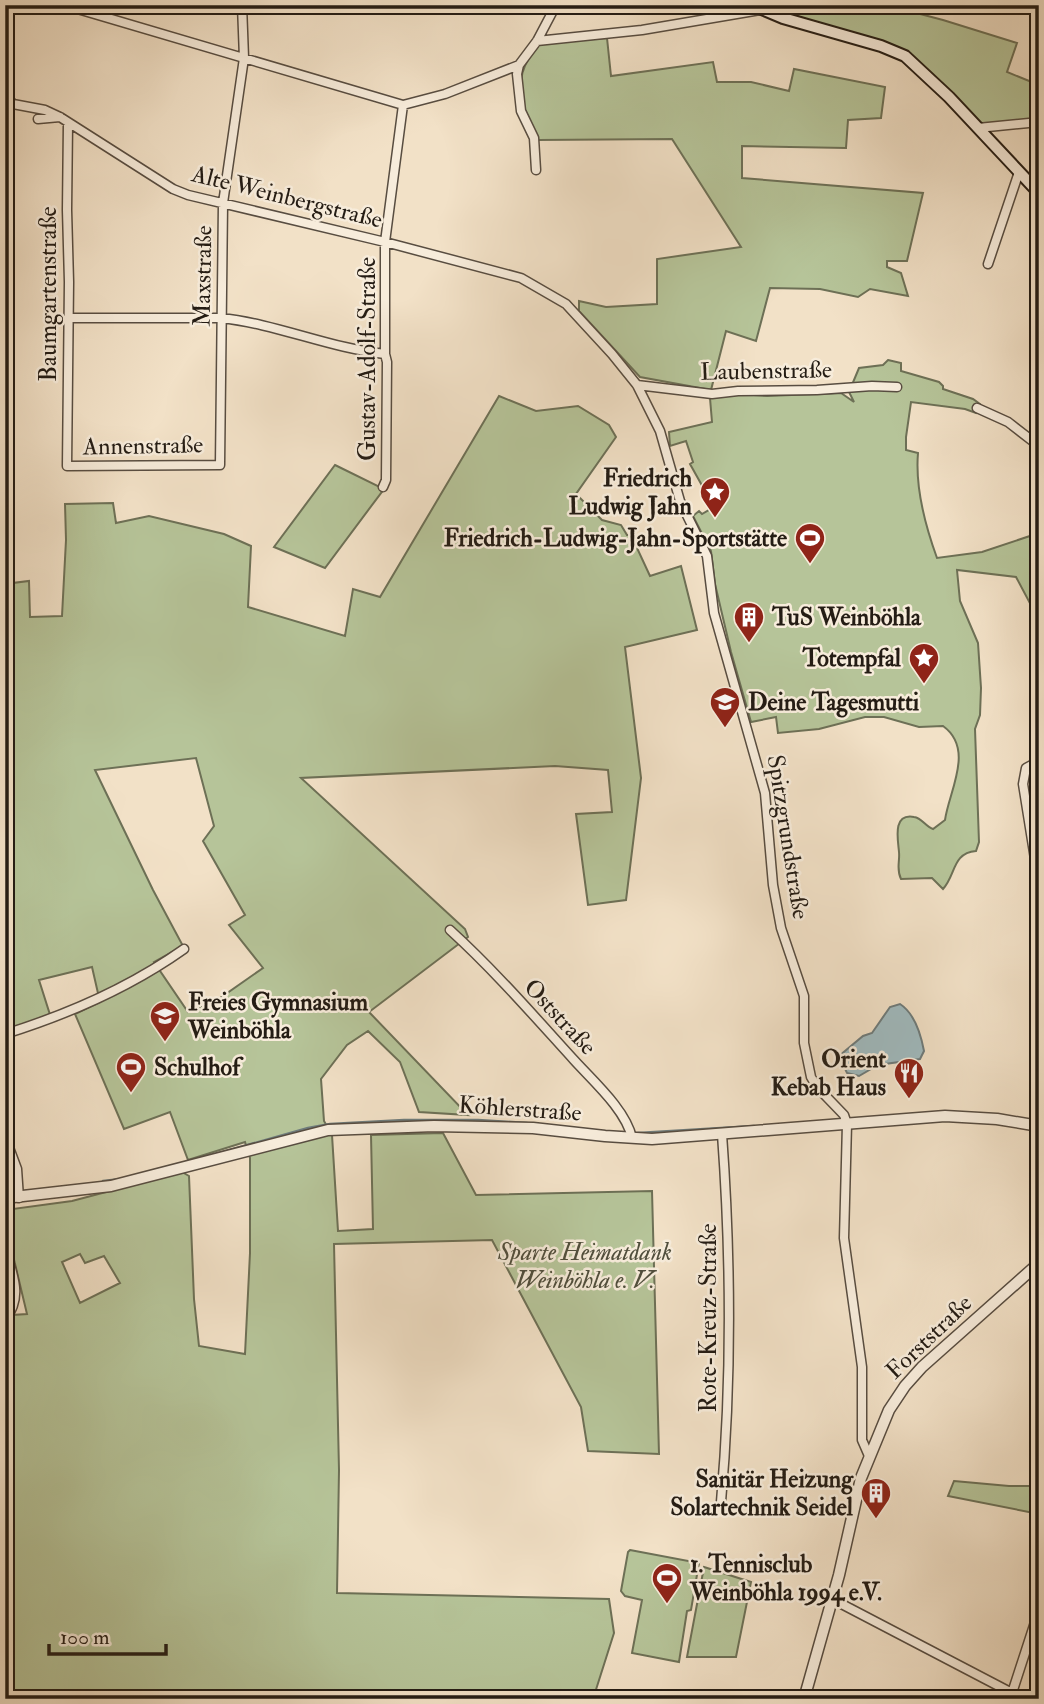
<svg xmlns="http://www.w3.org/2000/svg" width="1044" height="1704" viewBox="0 0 1044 1704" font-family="'IM FELL Double Pica',serif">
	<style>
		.green { fill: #b6c499; stroke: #6d7056; stroke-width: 2; fill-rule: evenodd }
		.water { fill: #a0bbc0; stroke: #6e7b7b; stroke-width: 2 }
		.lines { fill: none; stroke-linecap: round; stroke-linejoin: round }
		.stream { stroke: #6e7b7b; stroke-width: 2.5 }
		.minor-casing { stroke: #584d41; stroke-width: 11 }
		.tertiary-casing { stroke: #584d41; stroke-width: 13 }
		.secondary-casing { stroke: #241c14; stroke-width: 14 }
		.minor { stroke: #f7ecdb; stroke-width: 8 }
		.tertiary { stroke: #f7ecdb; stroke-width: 10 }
		.secondary { stroke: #f7ecdb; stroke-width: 10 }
		.labels { text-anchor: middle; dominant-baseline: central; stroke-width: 5; stroke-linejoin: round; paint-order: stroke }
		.street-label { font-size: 24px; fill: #241c14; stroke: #f7ecdb }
		.poi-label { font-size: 24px; font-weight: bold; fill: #241c14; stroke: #f7ecdb; text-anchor: end }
		.park-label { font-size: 24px; font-style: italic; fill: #504e3c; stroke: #f7ecdb }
	</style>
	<rect width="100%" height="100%" fill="#f2e1c7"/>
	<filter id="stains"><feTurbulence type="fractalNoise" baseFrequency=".00286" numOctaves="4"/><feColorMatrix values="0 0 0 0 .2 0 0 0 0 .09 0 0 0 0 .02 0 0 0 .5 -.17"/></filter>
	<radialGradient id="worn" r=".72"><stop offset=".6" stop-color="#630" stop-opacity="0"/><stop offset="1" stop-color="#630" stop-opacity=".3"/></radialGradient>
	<!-- green -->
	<path class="green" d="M764,5H906L905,10L943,20L1017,43L1007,72L1039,85V116L1037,119L981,124L930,72L908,53Z
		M607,38L611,76L713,62L717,82H751L789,91L794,69L885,87L881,118L848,120L846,148L742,146V178L923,193L907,261H887V267L901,273L908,296L870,289L858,297L820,289L770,288L756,341L726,331L711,390L640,377L579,311V301L606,307L657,304V259L741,247L672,139L538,140C526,115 512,86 528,60C532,53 535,46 542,43Z
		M888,360L901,363V371L939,382L943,386V389L973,399L980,404L976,413L965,409L911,402L906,437V450L918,453C915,488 925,525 937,558L982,552L1039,533V647L1032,607L1016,577L957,570L960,601L978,643L981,688L980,715L975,729L979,842L976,851C952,853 956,875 943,889L932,878L901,879C896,869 900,862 899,852C898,840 892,813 914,817C922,818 925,826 933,829L945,820C949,791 975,749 943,726L919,727L884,717H865L819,729L778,733L776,717L751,722L731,652L715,584L711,551L693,516L699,511L702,514L714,507L690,464L693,462L686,441L670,446L669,432L712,422L710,398L740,394L767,396L841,393L854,402L849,392L859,368L883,365Z
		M499,396L536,411L578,406L609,425L616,437L576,494L602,520L621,525L627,535H631L650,576L681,566L697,630L625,647L641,778L626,900L588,905L576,814L612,812L608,770L555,766L301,778L465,929L468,937L369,1012L468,1115L419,1112L400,1062L368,1031L347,1045L321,1079L324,1121L332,1135L338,1231L373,1229L371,1135L443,1133L476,1195L652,1191L659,1454L588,1451L581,1407L492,1240L334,1244L339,1470L337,1593L609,1599L614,1633L593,1699H5V1327L12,1315L27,1314L5,1222V1210L72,1201L182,1172L189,1176L194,1299L199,1346L245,1354L250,1253V1158L245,1142L188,1160L170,1112L124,1129L75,1014L100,1002L92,967L39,980L52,1021L5,1037V584L29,581L30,617L62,616L66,540L65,504L113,503L116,523L149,516L224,534L251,546L248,607L345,636L353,589L380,597ZM196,758L214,826L203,841L245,915L229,925L263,968L220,998L188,1012L154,962L183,946L153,890L95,770ZM80,1254L85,1263L104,1256L120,1283L80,1303L62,1262Z
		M335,465L384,489L325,568L274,547Z
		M954,1481L1009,1486H1039V1514L948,1496Z
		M630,1550L699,1563L691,1610L687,1611L679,1662L632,1653L642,1600L625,1596L621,1591L628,1552Z
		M704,1567L751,1582L736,1657H687Z"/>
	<!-- water -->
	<path class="water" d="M900,1004C914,1013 921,1035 924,1051L920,1059L878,1065L859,1076L847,1073L839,1056L863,1036L872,1033L890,1007Z"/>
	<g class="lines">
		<!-- stream -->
		<path class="stream" d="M638,1133L754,1126
			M205,1157L308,1128L330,1124L404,1120H478L527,1123
			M103,1181L121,1179"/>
		<!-- minor casing -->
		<g class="minor-casing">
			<path id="minor" d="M64,5L403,105L445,94L519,65
				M537,41L642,30L760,10
				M5,95L13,104L45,110L60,117L173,189L188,195L385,242L521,278L566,304L612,354L637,385L660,431L680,501L707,556L714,613L765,793L773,885L781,928L804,996V1043L811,1077L817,1087L844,1115L847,1124L844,1238L862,1367V1440L869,1456
				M38,119L60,117
				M68,123L67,210L69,282L67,466L220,465L223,203L244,58L242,5
				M978,128L1039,122
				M536,170L534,138L521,111L517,74L519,65L537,41L556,5
				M988,264L1019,172
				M69,318H221C277,324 329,348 385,354
				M637,385L712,394L738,391L817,390L872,386L897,387
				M977,408L1008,422L1039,446
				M383,487L386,480L387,362L385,354V242L403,105
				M1039,761L1026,768L1023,784L1039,884
				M450,930C494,970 534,1016 574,1060C593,1081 626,1110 632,1138
				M5,1034C69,1014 129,988 184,949
				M5,1137L17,1169L19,1198
				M5,1248C12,1274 24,1296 5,1320
				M721,1502C732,1379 731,1257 722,1134
				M832,1599L1012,1693L1039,1610"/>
		</g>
		<!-- tertiary casing -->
		<g class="tertiary-casing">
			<path id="tertiary" d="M5,1198L111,1186L328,1130L434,1126L533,1128L605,1136L652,1139L945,1116L997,1119L1039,1126
				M804,1699L839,1575L861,1478L889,1410L905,1386L922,1367L1039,1263"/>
		</g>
		<!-- secondary casing -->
		<g class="secondary-casing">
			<path id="secondary" d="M752,5L783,18L881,46L905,56L949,97L1039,193"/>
		</g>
		<!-- minor -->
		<use href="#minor" class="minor"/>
		<!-- tertiary -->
		<use href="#tertiary" class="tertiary"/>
		<!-- secondary -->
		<use href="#secondary" class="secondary"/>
	</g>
	<!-- icons -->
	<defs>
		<g id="sight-pin" transform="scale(1.575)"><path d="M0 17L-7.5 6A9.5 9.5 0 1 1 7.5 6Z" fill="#8f2418" stroke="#f7ecdb"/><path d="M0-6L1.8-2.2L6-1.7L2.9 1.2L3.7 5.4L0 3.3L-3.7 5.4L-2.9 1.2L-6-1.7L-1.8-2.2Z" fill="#fff"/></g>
		<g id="stadium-pin" transform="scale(1.575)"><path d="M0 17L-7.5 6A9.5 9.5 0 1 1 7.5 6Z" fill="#8f2418" stroke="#f7ecdb"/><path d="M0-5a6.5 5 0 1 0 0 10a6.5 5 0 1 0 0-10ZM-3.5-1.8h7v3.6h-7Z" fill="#fff"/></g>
		<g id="building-pin" transform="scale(1.575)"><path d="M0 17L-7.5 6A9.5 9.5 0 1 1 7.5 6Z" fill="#8f2418" stroke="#f7ecdb"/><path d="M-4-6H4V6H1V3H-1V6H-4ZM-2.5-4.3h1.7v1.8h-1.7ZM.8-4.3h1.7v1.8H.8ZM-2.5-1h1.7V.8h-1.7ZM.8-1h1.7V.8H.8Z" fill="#fff"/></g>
		<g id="school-pin" transform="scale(1.575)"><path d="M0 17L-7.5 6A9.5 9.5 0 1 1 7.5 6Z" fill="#8f2418" stroke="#f7ecdb"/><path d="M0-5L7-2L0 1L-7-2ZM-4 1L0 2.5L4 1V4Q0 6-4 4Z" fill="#fff"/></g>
		<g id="restaurant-pin" transform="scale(1.575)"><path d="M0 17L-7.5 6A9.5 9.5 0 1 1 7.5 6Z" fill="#8f2418" stroke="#f7ecdb"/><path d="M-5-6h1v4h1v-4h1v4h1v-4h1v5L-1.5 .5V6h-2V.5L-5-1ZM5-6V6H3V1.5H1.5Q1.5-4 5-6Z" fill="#fff"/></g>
	</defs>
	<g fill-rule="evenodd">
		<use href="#sight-pin" x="715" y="492"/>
		<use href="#stadium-pin" x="810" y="538"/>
		<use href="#building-pin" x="749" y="617"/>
		<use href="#sight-pin" x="924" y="658"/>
		<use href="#school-pin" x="725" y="702"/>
		<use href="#school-pin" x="165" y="1016"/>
		<use href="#stadium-pin" x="131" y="1067"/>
		<use href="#restaurant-pin" x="909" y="1073"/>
		<use href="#building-pin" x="876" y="1493"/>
		<use href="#stadium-pin" x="667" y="1578"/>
	</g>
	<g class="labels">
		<!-- street labels -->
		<g class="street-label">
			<text transform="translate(287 197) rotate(14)">Alte Weinbergstraße</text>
			<text transform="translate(203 276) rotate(-89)">Maxstraße</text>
			<text transform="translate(48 294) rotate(-90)">Baumgartenstraße</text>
			<text transform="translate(367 359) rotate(-90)">Gustav-Adolf-Straße</text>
			<text transform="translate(766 371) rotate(-1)">Laubenstraße</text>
			<text transform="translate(143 446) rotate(-1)">Annenstraße</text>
			<text transform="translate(788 837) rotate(81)">Spitzgrundstraße</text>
			<text transform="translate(560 1017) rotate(47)">Oststraße</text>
			<text transform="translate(520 1109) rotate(4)">Köhlerstraße</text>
			<text transform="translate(708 1318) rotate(-90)">Rote-Kreuz-Straße</text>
			<text transform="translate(929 1337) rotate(-44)">Forststraße</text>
		</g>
		<!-- poi labels -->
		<g class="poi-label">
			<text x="692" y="478">Friedrich<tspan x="692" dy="28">Ludwig Jahn</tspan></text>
			<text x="787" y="538">Friedrich-Ludwig-Jahn-Sportstätte</text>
			<text x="772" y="617" text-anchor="start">TuS Weinböhla</text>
			<text x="901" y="658">Totempfal</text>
			<text x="748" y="702" text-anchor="start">Deine Tagesmutti</text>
			<text x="188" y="1002" text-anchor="start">Freies Gymnasium<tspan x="188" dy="28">Weinböhla</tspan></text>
			<text x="886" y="1059">Orient<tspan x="886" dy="28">Kebab Haus</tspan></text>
			<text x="154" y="1067" text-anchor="start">Schulhof</text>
			<text x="853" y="1479">Sanitär Heizung<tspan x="853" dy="28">Solartechnik Seidel</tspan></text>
			<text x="690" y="1564" text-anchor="start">1. Tennisclub<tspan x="690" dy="28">Weinböhla 1994 e.V.</tspan></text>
		</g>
		<!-- park labels -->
		<g class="park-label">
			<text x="585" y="1252">Sparte Heimatdank<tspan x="585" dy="28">Weinböhla e. V.</tspan></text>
		</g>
	</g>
	<!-- margin -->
	<rect width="1044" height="1704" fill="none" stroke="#f2e1c7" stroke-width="28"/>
	<rect x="7" y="7" width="1030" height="1690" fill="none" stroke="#241c14" stroke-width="3.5"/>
	<rect x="14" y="14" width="1016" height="1676" fill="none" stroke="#241c14" stroke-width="2"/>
	<!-- scale -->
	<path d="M49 1644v10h117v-10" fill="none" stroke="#241c14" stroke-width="3.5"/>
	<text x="60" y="1644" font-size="21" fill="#241c14" stroke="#f7ecdb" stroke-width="5" paint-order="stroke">100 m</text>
	<rect width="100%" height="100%" filter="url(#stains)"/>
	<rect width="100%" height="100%" fill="url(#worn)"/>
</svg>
